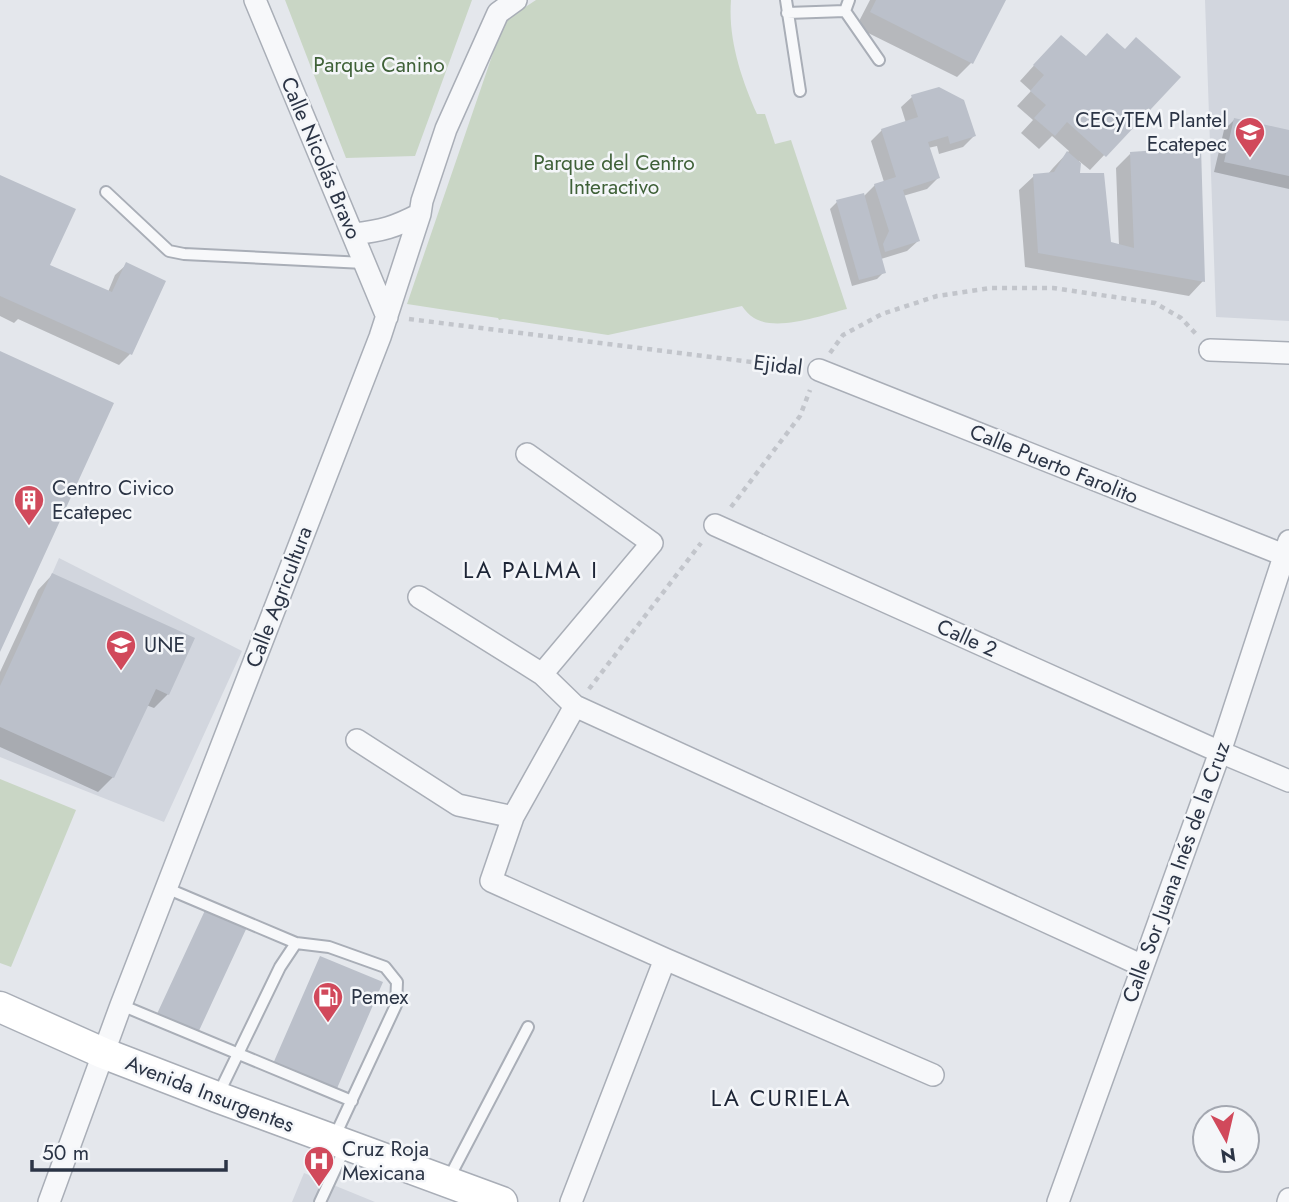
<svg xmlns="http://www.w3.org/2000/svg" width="1289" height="1202" viewBox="0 0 1289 1202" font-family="Jost,sans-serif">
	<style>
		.built { fill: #d2d6de }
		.green { fill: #c9d6c5 }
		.shadow { fill: #0003 }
		.building { fill: #bbc0ca }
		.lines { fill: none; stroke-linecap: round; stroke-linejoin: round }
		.lane-casing { stroke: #a9aeb7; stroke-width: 14 }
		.street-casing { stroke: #a9aeb7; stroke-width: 24 }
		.secondary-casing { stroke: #a9aeb7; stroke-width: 33 }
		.path { stroke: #c2c5cb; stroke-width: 4.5; stroke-dasharray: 5 5; stroke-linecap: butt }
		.lane { stroke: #f7f8fa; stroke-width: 10 }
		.street { stroke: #f7f8fa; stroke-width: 21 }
		.secondary { stroke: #fff; stroke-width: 30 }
		.labels { text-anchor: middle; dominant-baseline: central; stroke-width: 5; stroke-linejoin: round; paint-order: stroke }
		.park-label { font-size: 21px; fill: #3f6138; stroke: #f4f6f9 }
		.poi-label { font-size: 21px; fill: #2b3445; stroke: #f4f6f9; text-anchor: start }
		.street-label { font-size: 21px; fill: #2b3445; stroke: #f4f6f9 }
		.neighbourhood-label { font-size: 23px; letter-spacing: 2px; fill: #1d2536; stroke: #f4f6f9 }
	</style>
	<rect width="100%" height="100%" fill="#e4e7ec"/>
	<!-- built -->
	<path class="built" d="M1205,0H1289V321L1216,317Z
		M59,558L242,651L164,822L0,757V693Z
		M304,1173L375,1202H292Z"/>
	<!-- green -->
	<path class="green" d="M285,0H472L415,156L346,158Z
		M536,0H731C728,39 741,78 757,114H765L775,144L791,140L847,309C822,315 777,332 754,318C749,315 745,310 742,306L608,335L503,319L499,320L498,318L407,304L504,21Z
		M0,779L76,810L11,967L0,963Z"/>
	<!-- shadow -->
	<path class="shadow" d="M870,0H1004L971,63L957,77L856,27Z
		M1047,51L1085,58L1124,51L1178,77L1090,170L1079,161V175L1110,244L1119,246L1116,168L1130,154L1203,281L1189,296L1025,267L1019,190L1034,176L1048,174L1053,168L1069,151L1052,136L1039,149L1021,133L1033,120L1017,106L1031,91L1020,81Z
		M912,97L974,136L963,147L939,154L937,146L928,148L938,178L927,189L903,196L918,241L907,251L881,259L884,272L877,279L852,286L830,209L837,202L863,197L875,185L884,182L871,141L882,130L906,123L901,107Z
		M1235,119L1289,131V189L1214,172L1224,130Z
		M0,177L48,266L108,292L115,275L126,265L163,282L130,354L119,365L18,319L14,323L0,316Z
		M52,575L168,694L154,708L146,705L113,777L98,792L0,747V672L38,590Z"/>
	<!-- building -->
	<path class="building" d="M876,0H1006L973,64L870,12Z
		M1107,33L1125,49L1136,37L1181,77L1106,157L1067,122L1055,136L1034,118L1046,105L1030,91L1044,75L1033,65L1061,35L1086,56Z
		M939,87L964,100L976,136L950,144L948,136L928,142L940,178L903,190L920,241L885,252L883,244L889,231L874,184L896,177L881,129L918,117L911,95Z
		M1234,118L1289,130V176L1224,162Z
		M1201,147L1205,282L1038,253L1033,174L1054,172L1067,151L1081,163L1080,173H1104L1111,242L1134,248L1130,152Z
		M0,175L76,209L50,265L112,292L126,262L166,281L132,355L0,296Z
		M864,193L886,273L859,280L836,200Z
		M0,351L114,403L0,652Z
		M52,573L195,638L169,695L156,689L114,778L0,727V686Z
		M207,906L248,925L197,1035L156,1016Z
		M320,956L383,982L335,1093L272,1066Z"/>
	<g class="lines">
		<!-- lane casing -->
		<g class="lane-casing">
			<path id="lane" d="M786,0L800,91
				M845,11L879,60
				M787,13L845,11L849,0
				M106,192L169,251L184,254L364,263
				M166,888L296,943
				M121,1005L352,1101
				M218,1095L280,967L296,943L329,947L385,967L397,982L396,1005L334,1138
				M448,1180L528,1027
				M320,1202L345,1148"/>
		</g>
		<!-- street casing -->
		<g class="street-casing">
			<path id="street" d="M255,0L387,317
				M353,234C382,231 395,227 420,214
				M1210,350L1289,353
				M819,370L1289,557
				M527,454L652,543L542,674
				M715,525L1220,752L1289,781
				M419,597L542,674L575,706L1143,966
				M575,706L513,817L491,881L665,959L933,1075
				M357,740L458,805L513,817
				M49,1202L121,1005L380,337L420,214L422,201L446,129L498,13L516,0
				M571,1202L665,959
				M1058,1202L1220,752L1289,541
				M1288,1202L1289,1199"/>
		</g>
		<!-- secondary casing -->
		<g class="secondary-casing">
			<path id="secondary" d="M0,1007L103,1053L217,1097L502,1202"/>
		</g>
		<!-- path -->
		<path class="path" d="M409,319L799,368
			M830,353L843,335L882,314L937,296L991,288H1053L1155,303L1181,318L1197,335
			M731,507L800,416L810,390
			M589,689L701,543"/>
		<!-- lane -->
		<use href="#lane" class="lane"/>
		<!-- street -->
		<use href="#street" class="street"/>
		<!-- secondary -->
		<use href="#secondary" class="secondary"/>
	</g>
	<!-- icons -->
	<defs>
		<g id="school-pin" transform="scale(1.575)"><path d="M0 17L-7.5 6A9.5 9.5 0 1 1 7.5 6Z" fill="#d1495b" stroke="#f4f6f9"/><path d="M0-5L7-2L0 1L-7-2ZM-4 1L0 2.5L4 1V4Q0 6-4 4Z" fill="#fff"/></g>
		<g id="building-pin" transform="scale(1.575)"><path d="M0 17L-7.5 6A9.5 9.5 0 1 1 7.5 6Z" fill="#d1495b" stroke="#f4f6f9"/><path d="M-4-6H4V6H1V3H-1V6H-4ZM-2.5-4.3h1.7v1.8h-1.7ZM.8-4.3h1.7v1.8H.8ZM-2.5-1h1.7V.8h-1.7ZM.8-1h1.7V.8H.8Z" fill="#fff"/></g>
		<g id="university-pin" transform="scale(1.575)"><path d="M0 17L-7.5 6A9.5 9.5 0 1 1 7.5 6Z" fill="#d1495b" stroke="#f4f6f9"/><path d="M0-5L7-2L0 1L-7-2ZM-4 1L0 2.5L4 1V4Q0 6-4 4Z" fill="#fff"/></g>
		<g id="fuel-pin" transform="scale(1.575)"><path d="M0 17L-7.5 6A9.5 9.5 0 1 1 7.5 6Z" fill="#d1495b" stroke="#f4f6f9"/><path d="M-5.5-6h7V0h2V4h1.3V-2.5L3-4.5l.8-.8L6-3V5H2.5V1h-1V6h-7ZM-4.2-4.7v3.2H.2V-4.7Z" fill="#fff"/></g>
		<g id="hospital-pin" transform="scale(1.575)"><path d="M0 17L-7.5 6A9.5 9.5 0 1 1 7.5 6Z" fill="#d1495b" stroke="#f4f6f9"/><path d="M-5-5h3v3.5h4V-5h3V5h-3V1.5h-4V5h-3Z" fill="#fff"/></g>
	</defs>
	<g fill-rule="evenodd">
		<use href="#school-pin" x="1250" y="132"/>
		<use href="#building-pin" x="29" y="500"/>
		<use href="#university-pin" x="121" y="645"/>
		<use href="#fuel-pin" x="328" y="997"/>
		<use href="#hospital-pin" x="319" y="1161"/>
	</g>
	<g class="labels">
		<!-- park labels -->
		<g class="park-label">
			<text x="379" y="65">Parque Canino</text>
			<text x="614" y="163">Parque del Centro<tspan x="614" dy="24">Interactivo</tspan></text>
		</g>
		<!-- poi labels -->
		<g class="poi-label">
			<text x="1227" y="120" text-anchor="end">CECyTEM Plantel<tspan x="1227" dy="24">Ecatepec</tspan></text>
			<text x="52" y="488">Centro Civico<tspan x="52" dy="24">Ecatepec</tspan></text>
			<text x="144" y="645">UNE</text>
			<text x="351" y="997">Pemex</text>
			<text x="342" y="1149">Cruz Roja<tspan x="342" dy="24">Mexicana</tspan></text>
		</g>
		<!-- street labels -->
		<g class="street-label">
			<text transform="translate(321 158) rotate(67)">Calle Nicolás Bravo</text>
			<text transform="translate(778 365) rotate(7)">Ejidal</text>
			<text transform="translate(1054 464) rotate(22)">Calle Puerto Farolito</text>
			<text transform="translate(279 597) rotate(-69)">Calle Agricultura</text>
			<text transform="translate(967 638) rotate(24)">Calle 2</text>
			<text transform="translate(1176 872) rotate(-70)">Calle Sor Juana Inés de la Cruz</text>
			<text transform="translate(210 1094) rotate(21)">Avenida Insurgentes</text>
		</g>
		<!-- neighbourhood labels -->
		<g class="neighbourhood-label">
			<text x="531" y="570">LA PALMA I</text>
			<text x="781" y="1098">LA CURIELA</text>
		</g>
	</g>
	<!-- north arrow -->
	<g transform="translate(1226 1139) rotate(172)"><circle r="33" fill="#f4f6f9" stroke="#a4a8b1" stroke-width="2"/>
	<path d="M0-5L12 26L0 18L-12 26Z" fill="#d1495b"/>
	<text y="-10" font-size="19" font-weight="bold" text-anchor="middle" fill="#2b3445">N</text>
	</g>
	<!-- scale -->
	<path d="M32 1160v10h194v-10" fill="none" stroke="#2b3445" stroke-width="3.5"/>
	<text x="42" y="1160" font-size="21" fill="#2b3445" stroke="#f4f6f9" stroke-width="5" paint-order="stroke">50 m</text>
</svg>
